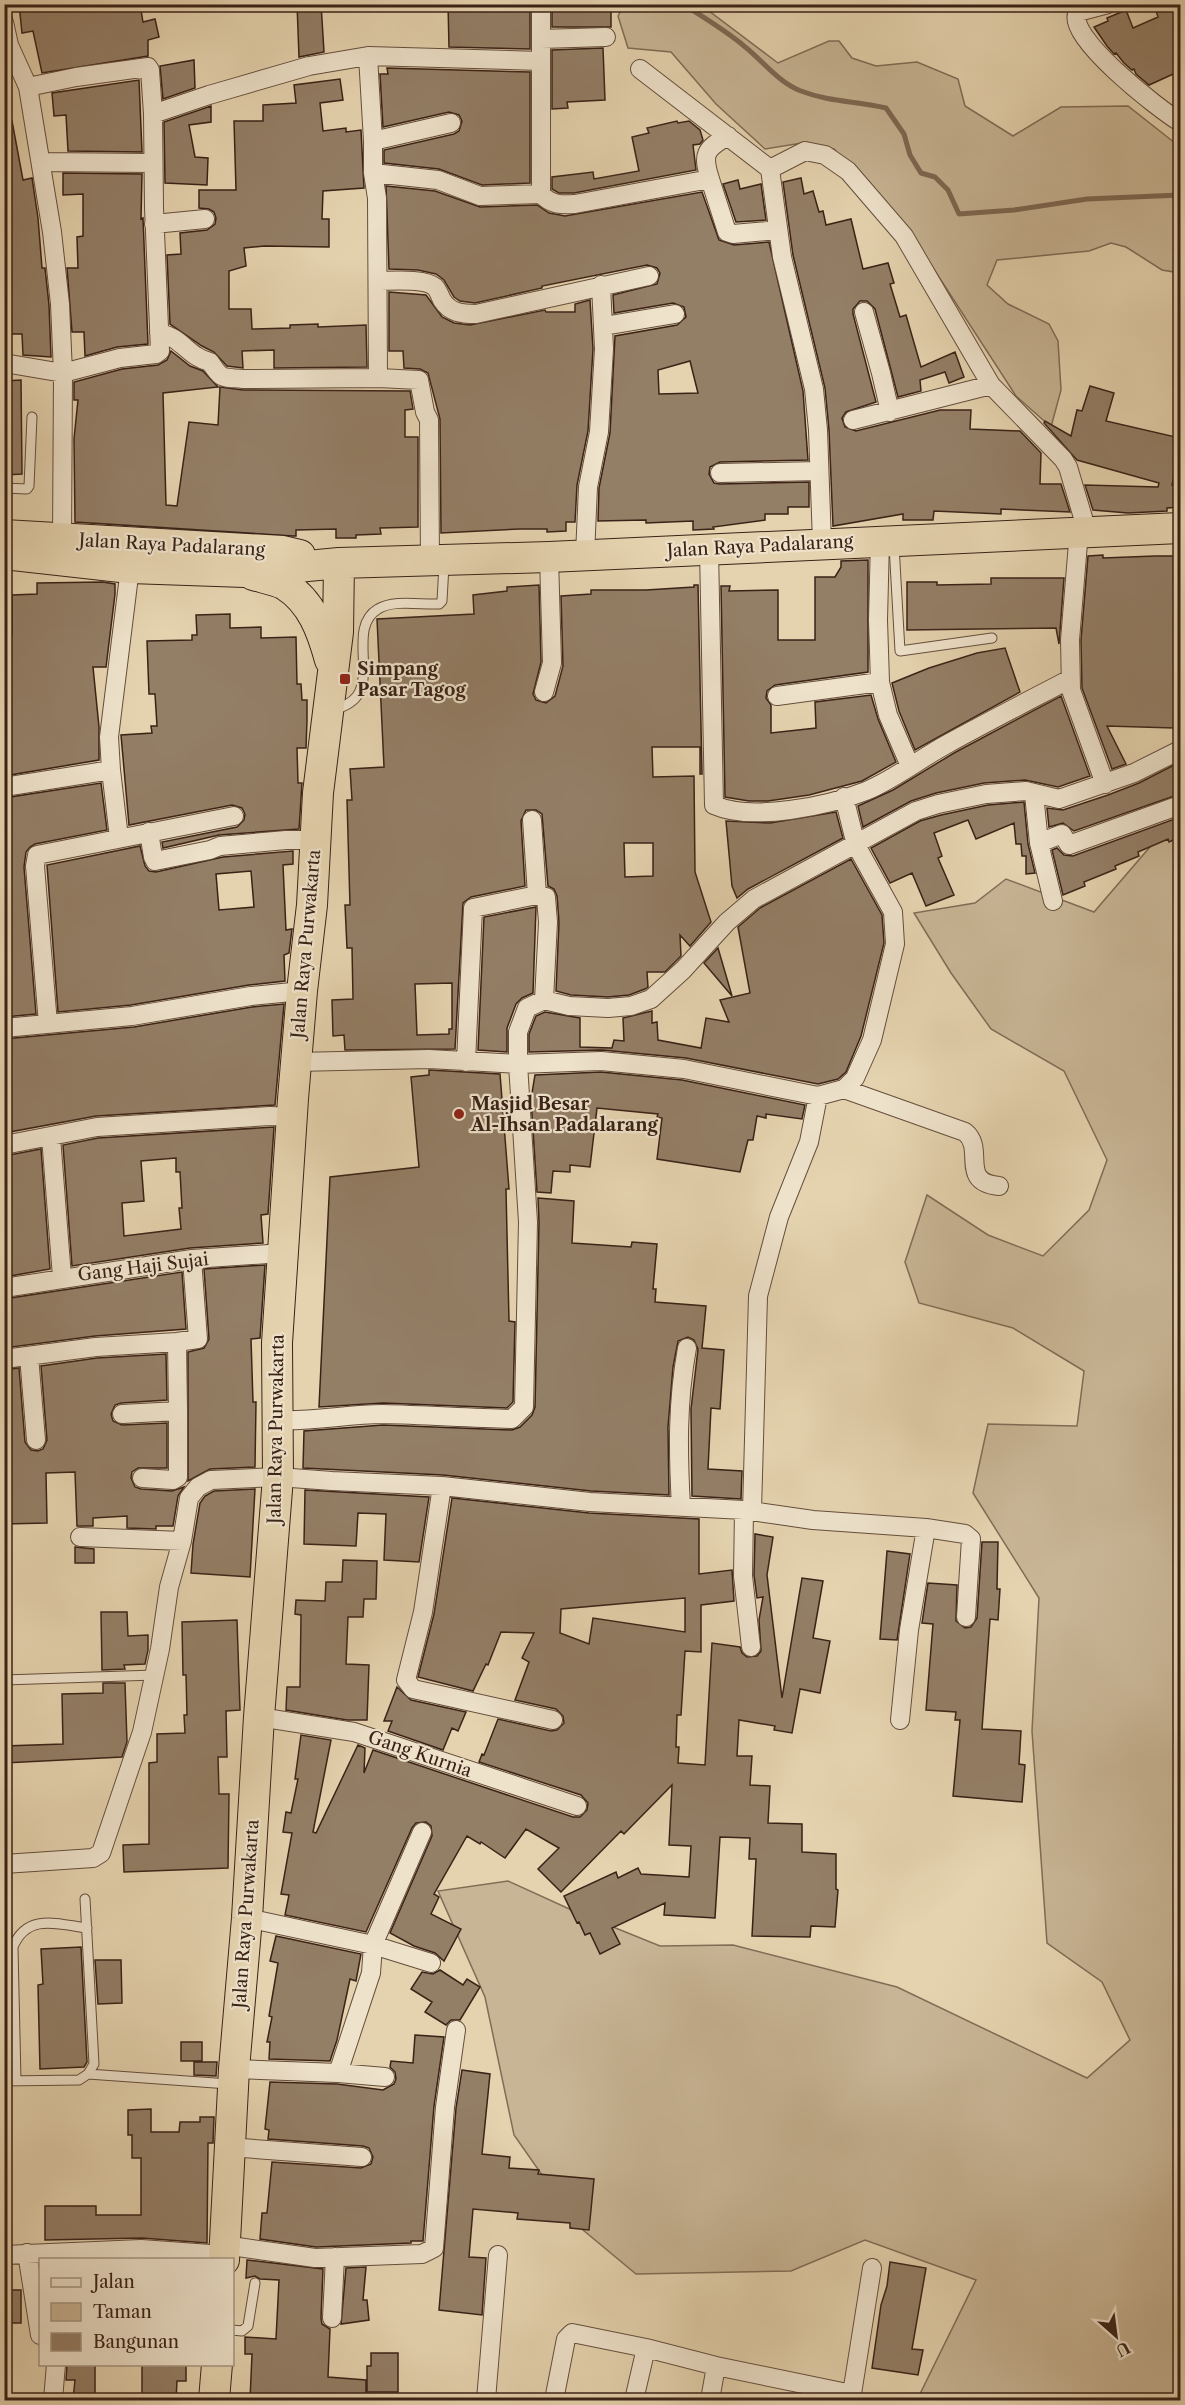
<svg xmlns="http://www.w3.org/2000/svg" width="1185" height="2405" viewBox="0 0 1185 2405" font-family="'Libre Caslon Text',serif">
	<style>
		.green { fill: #c8b595; stroke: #816c56; stroke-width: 1.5 }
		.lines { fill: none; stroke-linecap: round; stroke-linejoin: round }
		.stream { stroke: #7e6853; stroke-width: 5 }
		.building { fill: #937e66; stroke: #3a2217; stroke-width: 1.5; fill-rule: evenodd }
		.service-casing { stroke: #654e3d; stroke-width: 11 }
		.minor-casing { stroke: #654e3d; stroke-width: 20 }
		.trunk-casing { stroke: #3a2217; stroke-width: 32 }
		.service { stroke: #eee2cb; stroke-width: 9 }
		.minor { stroke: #eee2cb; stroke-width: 18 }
		.trunk { stroke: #e5d3af; stroke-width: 30 }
		.poi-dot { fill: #8f2418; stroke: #eee2cb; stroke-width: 2 }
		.labels { text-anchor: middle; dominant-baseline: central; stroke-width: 4.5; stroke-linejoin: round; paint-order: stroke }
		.street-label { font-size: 18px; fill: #3a2217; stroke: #eee2cb }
		.poi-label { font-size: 18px; font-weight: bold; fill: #3a2217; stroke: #eee2cb; text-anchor: start }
	</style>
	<rect width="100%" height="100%" fill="#e5d3af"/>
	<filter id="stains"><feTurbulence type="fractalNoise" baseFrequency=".00333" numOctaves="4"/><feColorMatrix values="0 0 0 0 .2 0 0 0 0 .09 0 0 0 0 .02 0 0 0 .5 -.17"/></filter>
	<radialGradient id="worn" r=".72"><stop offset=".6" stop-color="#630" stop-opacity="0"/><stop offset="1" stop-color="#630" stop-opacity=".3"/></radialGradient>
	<!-- green -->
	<path class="green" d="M624,5H701L778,63L829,41H839L852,58L876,66L917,62L958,79L965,106L1013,136L1061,107L1128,106L1180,147V273L1162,270L1126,247L1111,243L1089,251L997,260L987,285L1008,304L1049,324L1058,341L1061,390L1051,427L1016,396L926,257L834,149L802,143L765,149L716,104L671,52L628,48L618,16Z
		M1180,831V2400H917L976,2280L865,2240L791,2271L636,2274L577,2225L514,2135L485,1997L438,1891L508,1881L576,1912L660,1946L733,1945L897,1987L1087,2078L1130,2040L1102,1982L1047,1943L1032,1731L1039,1598L973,1493L988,1424L1077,1426L1084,1371L1013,1328L919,1303L905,1262L927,1195L988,1235L1043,1256L1089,1210L1107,1160L1064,1071L991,1029L951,973L914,913L975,903L1006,879L1094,912L1156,840Z"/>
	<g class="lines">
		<!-- stream -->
		<path class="stream" d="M683,4C704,18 725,30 744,46C763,61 778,82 801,91C829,102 857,101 886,108L904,134L910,155L921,173L935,177L948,190L959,214L1014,210L1087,199L1180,195"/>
	</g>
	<!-- building -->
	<path class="building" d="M19,4H140L143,22L155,19L159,37L148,40V56L42,73L33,31L22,33Z
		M297,4H321L324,52L299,57Z
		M448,4H530V49L449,47Z
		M552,4H611V27H552Z
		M1154,4H1178L1180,14V71L1149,85L1136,74L1134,69L1132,70L1124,63L1116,53L1114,54L1107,46L1094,27L1108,21L1107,18L1126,10L1133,28L1158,17Z
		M603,48L605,100L567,102L568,108L552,109V50Z
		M194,60L195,88L163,99L160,66Z
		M387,68L530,72V183L482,185L439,169L384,163V150L454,134L459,131L462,121L459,115L449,112L383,127L380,74H388Z
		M340,79L343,100L320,103L323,131L346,128V132L361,130L364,188L323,191L322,219H329V247L265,246L244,248L246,266L229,271V309H251L252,329L290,328V325L318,324V327L366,325L367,367L274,368V350L242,351L243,368L227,366L214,352L202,346L170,324L167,255L181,254L180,233L207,230L215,224L216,218L214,212L209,209L199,208V190H236L234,121H263V105L296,103L294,85Z
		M139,80L142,152L68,151L66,115L54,116L52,93Z
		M211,106V122L189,125L195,157L208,158L207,185L165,183L164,122Z
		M4,121H12L23,180L32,178L38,218L42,268H45L49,305L51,357L23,355L22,334H4Z
		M677,121L678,123L689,121L700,130L703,140L700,144L693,145L696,170L574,193H559L552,189V177L593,172L594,179L639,171L632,137L649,133L647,128Z
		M63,173L142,174L141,219L143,218L148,344L117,347L85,356L84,332H72L67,268H78L77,237L83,236V194L63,195Z
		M801,178L804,194L813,191L819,212L823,211L826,225L851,219L863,269L888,263L894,283L890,284L900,317L906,315L921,367L955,352L964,377L949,383L945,372L920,380L921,391L898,397L875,309L867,301H860L853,309V314L876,402L846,412L842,418L845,427L856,431L940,410H971L970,429L1020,431L1041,453L1040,484H1061L1070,512L1001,509V514L934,511L933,520H903V514L833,526L829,430L825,388L793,255L783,182Z
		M738,180L740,189L761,184L766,220L736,222L723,184Z
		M386,186L435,191L480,207L537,205L549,213L565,216L702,192L719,240L734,245L769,242L803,391L808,460L720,462L710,467L709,474L714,483L720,484L809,482V507H788V514H765V520L713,527L714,529L693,530V521L646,523V520L598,521L599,488L610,433L615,336L677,325L686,317L684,307L673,303L614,313L613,295L657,284L660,273L657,268L647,265L542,286V288L475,303L460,301L454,297L444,280L436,274L418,270L389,269ZM690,361L698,393L659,394L658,370Z
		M389,292L426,295L442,317L454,323L470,325L545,310L546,312H575V304L590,300L593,349L588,431L577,485L575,522H566V531L547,532V529H520L441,533L440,419L428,373L420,369L404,368L403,351H389Z
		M171,351L190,366L203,371L218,387L163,393L166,505L177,506L189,422L218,425L220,387L243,390L410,391L413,409L405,410V437H418V527L380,528L381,534L356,535V538H336V529L296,530V536H293L75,522L74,439L78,400H74V382L122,369L158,365L167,360Z
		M21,380L22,474L4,475V381Z
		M1090,386L1114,393L1106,421L1180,438V449L1172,485H1180V507L1167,508V511L1128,513L1093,510L1085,485L1158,487L1159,483L1077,460L1044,423L1045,421L1071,436L1077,410L1082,411Z
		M1103,555V558L1155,556H1174V559H1180V675H1175L1174,728L1107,726L1126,764L1112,769L1082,688L1081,640L1088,556Z
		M868,560V672L775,685L767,691L766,698L771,705V733L816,728L815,702L871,695L878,719L896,762L862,781L809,795L768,801H749L725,797L721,586H730L729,591L778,590V640H815V577H835L841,567V561Z
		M991,578H1064L1059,644L1056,628L907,630V582H937V585L991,584Z
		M103,582L115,584V594L106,667H93L99,727V760L4,776V635H12V595L37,594V583Z
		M539,585L541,662L533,694L536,700L546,703L555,696L563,666L561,596L591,594V590H646L694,587V585H698L702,774H700V747H652L653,777L694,776L695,872L711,922L690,946L680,935L681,956L665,972H647L648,987L645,989L629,995L608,997L571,995L556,991L559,922L557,896L554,889L548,886L542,814L536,810H526L521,821L525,886L471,897L463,903L455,1049L345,1050L344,1035L333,1036L332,1000L353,999L352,948H347L345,905H350L347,800H352L350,769L384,767L377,619L474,614L473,595L507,591V587ZM624,843H653V876L625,877ZM452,983V1029H449V1034L417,1035L415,984Z
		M230,614V628L261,627V638L296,637L297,684H301L302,700H307V720L306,748H297L298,783H302L299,829L219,835L163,848L162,842L237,827L244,820L245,814L242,808L232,805L129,825L121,735L152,733L151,726H157L155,694H149L147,641L192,640V635H197L196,615Z
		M1005,648L1020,692L915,750L899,711L892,683L929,668L977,653Z
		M1061,696L1090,776L1058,787L1025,780L984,783L936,793L911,801L863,827L858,806L893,790L954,753Z
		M1180,762V794L1074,831L1063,823L1049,827L1047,808L1063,810L1108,795L1139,783Z
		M101,783L107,830L35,844L30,847L26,852L24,867L36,1014L4,1017V798Z
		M1024,802L1028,844L1035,873L1026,874V856H1022L1021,844H1016L1014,823L976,839L968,820L934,833L942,856L938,858L954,895L926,906L912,873L890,883L871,848L920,821L941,815L988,805Z
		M836,812L843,838L748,889L737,898L732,886L726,821L770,823Z
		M1180,817V837L1169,842L1168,839L1138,852L1139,856L1115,866L1116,869L1084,882L1085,886L1063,895L1052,850L1057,848L1064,855L1073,856Z
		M140,846L145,866L149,871L156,872L223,857L293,851V864L283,865L286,930L292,929L289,953L284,955L285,981L249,985L131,1005L58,1012L47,865ZM251,871L254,907L219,910L216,874Z
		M851,859L882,915L884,943L861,1036L846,1072L838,1079L818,1084L686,1058L602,1050L529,1052V1034L536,1016L545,1012L580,1018V1047L612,1048L614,1040L624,1041L623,1018L652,1011V1023L657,1022L658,1040L701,1048L706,1018L729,1022L720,1000L750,993L738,927L760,908Z
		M536,907L533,993L522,998L516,1004L507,1028V1052L478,1050L484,917Z
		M718,948L732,996L704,963Z
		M284,1004L275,1105L96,1116L4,1133V1039L134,1027L252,1007Z
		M429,1070L500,1074L509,1189H506L509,1321L515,1322L513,1402L507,1408L383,1403L319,1407L330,1177L419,1167L411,1077L429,1075Z
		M601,1072L682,1080L805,1105L802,1119L766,1114V1118L757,1116L753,1140H748L740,1172L657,1159L662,1118L657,1117L658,1114L597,1108L590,1167L570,1165V1172L553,1171L551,1193L537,1192L531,1099L535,1075Z
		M274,1127L268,1214L261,1215L263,1243L190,1248L72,1266L63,1145L98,1138ZM176,1158V1172H180L182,1208H179L181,1229L124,1236L122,1203L144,1201L141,1161Z
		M41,1149L50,1269L4,1277V1156Z
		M538,1198L574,1201L572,1243L631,1247L632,1242L657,1244L653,1289H656L655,1302L706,1306L702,1348L724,1350L720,1409L711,1408L708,1469L742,1471L741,1499L692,1496L691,1409L698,1349L694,1340L688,1337L678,1341L673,1367L668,1427L669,1495L591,1491L443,1475L303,1468L304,1431L383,1425L512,1430L520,1427L532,1415L535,1407L539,1222Z
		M265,1265L260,1338L251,1339L253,1402H256L255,1467L210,1469L188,1481V1352L204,1348L209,1339L204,1269Z
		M182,1272L186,1329L95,1336L4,1348V1299Z
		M166,1354L167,1400L121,1403L115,1405L111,1414L113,1421L122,1425L167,1423V1468H138L132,1472L131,1478L135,1487L141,1489L172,1491L184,1487L178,1496L173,1526H156V1529L127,1528V1516L93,1518V1526H77L75,1472L46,1473L47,1523L4,1524V1483H7L6,1445H4V1370L19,1368L25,1442L31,1450L38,1451L43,1449L47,1440L41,1366L97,1358Z
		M255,1489L250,1577L191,1573L193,1544L200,1503L205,1496L214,1491Z
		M305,1490L429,1497L419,1562L384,1560L386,1514L358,1513L356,1546L304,1544Z
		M452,1498L589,1513L699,1519V1574L732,1570L734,1601L701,1605V1652L685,1651L681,1715H677L676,1747H679L678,1763L705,1765L712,1643L740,1647L742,1653L747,1657L757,1656L761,1651L759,1620L763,1597L757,1598L754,1575L755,1534L773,1537L767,1575L782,1698L802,1578L823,1581L813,1638L830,1641L820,1693L800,1689L792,1733L774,1730L775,1726L739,1720L737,1756H752L750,1785L770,1786L768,1823L802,1824V1852L836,1854V1889L838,1890L835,1927L811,1926L810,1937L752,1936L756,1859H749L750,1838L720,1837L715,1918L664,1915L665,1903L612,1928L620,1944L600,1954L590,1933L585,1935L579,1922L577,1923L564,1896L616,1872L618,1878L638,1868L641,1874L689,1877L691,1846L669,1845L672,1785L624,1834L621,1831L561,1892L538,1869L559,1848L526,1829L505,1858L481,1842L480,1844L467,1836L434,1894L439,1897L431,1914L461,1929L444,1961L435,1953L414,1946L390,1933L432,1836L431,1826L426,1822L416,1823L412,1828L366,1932L285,1915L289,1895L281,1894L292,1833L283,1832L286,1812L291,1813L298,1779H295L301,1735L331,1740L313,1832L316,1833L358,1745L365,1748L364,1773L373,1750L573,1817H580L587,1810L588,1803L581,1795L479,1762L482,1754L484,1755L498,1719L551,1731L557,1730L564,1723L563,1716L556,1709L515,1700L529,1662L522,1658L534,1633L501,1632L488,1665L486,1664L473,1691L418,1677L434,1614ZM685,1598V1632L593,1618L589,1644L560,1633L561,1609Z
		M982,1542H998L997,1589H1000L998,1620L990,1619L982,1729L1021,1731L1019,1764L1025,1765L1022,1802L953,1796L960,1720H955L956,1712L926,1710L933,1624L922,1623L928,1583L957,1585L956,1621L965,1628L971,1627L977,1618Z
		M75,1547L94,1549V1563H75Z
		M887,1551L910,1554L897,1640L880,1639Z
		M343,1560L377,1561L376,1599H364L363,1617H348L346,1664L369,1665L367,1720H347L286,1710L287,1687H300L301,1615L295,1614L296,1600L325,1601L326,1582H342Z
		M101,1612H127L128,1636L148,1635V1650L145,1664L124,1665L125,1669L102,1670Z
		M237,1620L240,1710L226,1711L227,1757H218L219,1794H229L228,1868L124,1872L123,1845L149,1844V1763L157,1762V1734L185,1733L184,1715H187L186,1675H183L182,1622Z
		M103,1683H125L127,1742L122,1757L4,1763V1746L63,1744L62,1694L103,1693Z
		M397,1687L411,1700L466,1712L458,1731L452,1728L443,1750L388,1731L392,1721H384Z
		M276,1936L361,1954L356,1981L350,1979L337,2040L330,2061L269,2059L270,2042H267L272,2017L269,2016L278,1963L270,1961Z
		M81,1947L87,2062L84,2067L40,2069L38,1985L43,1984L41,1949Z
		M95,1960H121L122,2003L98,2004Z
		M440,1970L463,1985L467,1979L480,1987L460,2020H451L446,2025L425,2012L432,2002L411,1989L422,1972L433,1974Z
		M415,2035L444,2037L434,2106L423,2241H411V2243L316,2247L260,2239L262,2213H267L272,2162L361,2168L371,2164L373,2157L369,2148L363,2146L268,2139L269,2130L265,2129L270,2082L337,2084L383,2090L394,2084L396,2079L395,2072L390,2067L391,2061L413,2063Z
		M181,2042H202V2061H181Z
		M194,2062H217L216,2076L194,2075Z
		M462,2070L490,2074L482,2154L510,2157L509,2168L539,2170L538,2174L594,2179L589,2230L570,2228V2223L517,2219L518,2213L473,2209L469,2257L486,2258L482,2315L439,2310L456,2108Z
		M151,2109V2132H179L180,2122H200V2117H214L213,2143H208L207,2243L142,2238L45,2240V2206H96V2215H141V2158H132V2135H128V2110Z
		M247,2260L323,2269L321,2318L322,2324L330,2329L328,2377L366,2380V2400H250L252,2354H245V2337L276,2339L279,2280L260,2279L255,2276L246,2278Z
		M890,2262L926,2268L912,2349L923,2350L918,2375L872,2368L881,2305L887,2286Z
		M366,2267L363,2300H367L369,2320L341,2324L346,2268Z
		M4,2290H21V2323H4Z
		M371,2353H398V2392H367V2366H371Z
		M67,2364H95V2400H73L75,2380H66Z
		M142,2364H186V2381H177L176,2400H142Z"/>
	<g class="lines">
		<!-- service casing -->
		<g class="service-casing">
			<path id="service" d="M4,488L27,489L29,486L32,417
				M894,545L900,651L992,638
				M333,710C342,707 351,704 357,696C374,673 349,626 378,609C394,599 421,605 439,604L442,601L444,565
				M4,1680L155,1675
				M88,2074L229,2084
				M4,2081L79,2080L88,2074L94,2064L85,1899
				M16,2081L13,1947C27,1913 57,1924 87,1928
				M232,2330L242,2331L248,2326L255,2283"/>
		</g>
		<!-- minor casing -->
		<g class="minor-casing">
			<path id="minor" d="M541,4V194C551,205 561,205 575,204L710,179C702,154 705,149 728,136
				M1108,4L1078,12C1063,35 1160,110 1180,122
				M4,22L9,45L28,87L52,232L60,304L63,373L62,539
				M541,39L606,37
				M368,56L373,141V173L377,198L378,378
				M640,69L770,169L782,257L814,389L818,430L822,543
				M153,114L209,95L309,66L368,56L541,61
				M373,141L451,123
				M42,162L153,163
				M770,169L805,151L825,155L848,171L904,236L991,385L1063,459L1068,467L1087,531
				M373,173L438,180L480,196L541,194
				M710,179L727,232L733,234L778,230
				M154,224L205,219
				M378,281C391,281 425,278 435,287C438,290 440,296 442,300C450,313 462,314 476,314L649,276
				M864,312L881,373L890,412
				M604,326L675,314
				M159,333C182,337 188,357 210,362C222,380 221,377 243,379L378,378L419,380L425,412L429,420L430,561
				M4,363L63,373L120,358L156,354L160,351L154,208L153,114L150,70L148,67L76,77L28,87
				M853,420L991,385
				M720,473L819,471
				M1079,531L1070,640L1071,690L1105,784
				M880,540L878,620L880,682L888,715L910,766
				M709,549L714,805C752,822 828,806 866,791C895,779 921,758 949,743C989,721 1030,700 1070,679
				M585,555L588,487L599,432L604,349L601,285
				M544,692L552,663L549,557
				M777,696L880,682
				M4,787L111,770
				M1034,794L1039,843L1053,901
				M844,797L856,845L893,912L895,944L872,1040L855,1078L844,1089L818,1096L684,1069L601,1061L518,1064V1032L527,1008L544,1000L569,1006L608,1008L631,1006L651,999L683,970L727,922L754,899L916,811L938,804L986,794L1026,791L1059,799L1134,773L1180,750
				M532,820L537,895
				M149,832L153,857L155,861L210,850L220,846L286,840H316
				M119,838L111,770L109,737L130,568
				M1039,843L1062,834L1069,845L1180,805
				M48,1024L35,866L37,855L234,816
				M4,1028L132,1016L251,996L302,991
				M466,1062L473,908L537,895L546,897L548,922L544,1000
				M844,1089L965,1132C986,1149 958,1182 999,1186
				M51,1137L62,1277
				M4,1145L97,1127L270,1116L292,1117
				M4,1288L192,1259L283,1253
				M29,1356L36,1440
				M4,1359L96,1347L177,1342L198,1339L192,1259
				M122,1414L178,1411L177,1342
				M277,1420C312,1422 347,1414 383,1414C426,1415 469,1418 512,1419L524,1407L528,1222L518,1064L429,1059L296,1062
				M142,1478L173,1480L178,1477V1411
				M442,1486L423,1612L406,1680L413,1689L553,1720
				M681,1507C678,1452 677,1403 687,1348
				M744,1510L743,1576L751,1647
				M752,1511L758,1296L779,1217L809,1142L818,1096
				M80,1537L182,1541
				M259,1717L354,1732L577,1806
				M900,1720L909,1630L926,1528
				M4,1864L93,1858L101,1853L142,1732L160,1649L169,1587L182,1541L189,1498L198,1487L211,1480L278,1477L332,1481L442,1486L590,1502L744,1510L813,1520L926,1528L965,1534L971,1539L966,1617
				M247,1918L373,1945L431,1963
				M234,2069L338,2073L385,2077
				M338,2073L371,1973L373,1945L422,1832
				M228,2147L362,2157
				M224,2245L315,2258L422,2254L434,2248L445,2107L456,2030
				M27,2253L40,2335
				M4,2255L141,2249L224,2255
				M332,2318L335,2257
				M53,2400L56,2364
				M486,2400L498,2255
				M554,2400L566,2339L572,2333L646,2348
				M634,2400L646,2348L716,2366L852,2394
				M710,2400L716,2366
				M851,2400L872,2268"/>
		</g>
		<!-- trunk casing -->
		<g class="trunk-casing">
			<path id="trunk" d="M4,535L283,551L300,555
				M4,554L130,568L245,572L339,563L549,557L1180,528
				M253,575C263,578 276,580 285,585C312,602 322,631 330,660
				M224,2260L234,2069L247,1918L259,1717L278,1477L277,1343L293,1099L302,991L312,905L318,793L338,632L339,563
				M214,2400L217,2364"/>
		</g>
		<!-- service -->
		<use href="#service" class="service"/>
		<!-- minor -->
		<use href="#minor" class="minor"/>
		<!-- trunk -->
		<use href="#trunk" class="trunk"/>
	</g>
	<!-- markers -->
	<g class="poi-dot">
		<rect x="339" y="673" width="12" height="12" rx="3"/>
		<circle cx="459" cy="1114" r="6"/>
	</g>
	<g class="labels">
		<!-- street labels -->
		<g class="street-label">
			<text transform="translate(172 545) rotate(3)">Jalan Raya Padalarang</text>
			<text transform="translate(760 546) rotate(-3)">Jalan Raya Padalarang</text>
			<text transform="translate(306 944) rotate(-85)">Jalan Raya Purwakarta</text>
			<text transform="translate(143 1267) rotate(-7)">Gang Haji Sujai</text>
			<text transform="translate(276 1429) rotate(-89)">Jalan Raya Purwakarta</text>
			<text transform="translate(420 1754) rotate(19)">Gang Kurnia</text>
			<text transform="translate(246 1914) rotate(-86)">Jalan Raya Purwakarta</text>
		</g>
		<!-- poi labels -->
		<g class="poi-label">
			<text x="357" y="669">Simpang<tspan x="357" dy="21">Pasar Tagog</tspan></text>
			<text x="471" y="1104">Masjid Besar<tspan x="471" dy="21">Al-Ihsan Padalarang</tspan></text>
		</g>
	</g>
	<!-- margin -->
	<rect width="1185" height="2405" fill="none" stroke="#e5d3af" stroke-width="24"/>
	<rect x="6" y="6" width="1173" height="2393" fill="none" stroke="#3a2217" stroke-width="3"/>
	<rect x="12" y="12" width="1161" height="2381" fill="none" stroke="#3a2217" stroke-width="1.5"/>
	<!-- legend -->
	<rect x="39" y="2258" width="195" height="108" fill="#eee2cb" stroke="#a69583" stroke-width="1.5"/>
	<rect x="51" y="2278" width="30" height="9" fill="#eee2cb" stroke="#a69583" stroke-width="1.5"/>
	<text x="93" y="2288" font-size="18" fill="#3a2217">Jalan</text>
	<rect x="51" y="2303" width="30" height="18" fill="#c8b595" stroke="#a69583" stroke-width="1.5"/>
	<text x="93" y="2318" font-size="18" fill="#3a2217">Taman</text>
	<rect x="51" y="2333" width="30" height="18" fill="#937e66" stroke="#a69583" stroke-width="1.5"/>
	<text x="93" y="2348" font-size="18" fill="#3a2217">Bangunan</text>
	<!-- north arrow -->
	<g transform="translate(1116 2336) rotate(152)" stroke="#eee2cb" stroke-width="4.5" paint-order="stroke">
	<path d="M0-4.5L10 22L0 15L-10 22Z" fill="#3a2217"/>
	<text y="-9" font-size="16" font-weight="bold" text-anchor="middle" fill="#3a2217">U</text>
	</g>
	<rect width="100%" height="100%" filter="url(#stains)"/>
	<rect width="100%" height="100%" fill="url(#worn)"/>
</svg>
